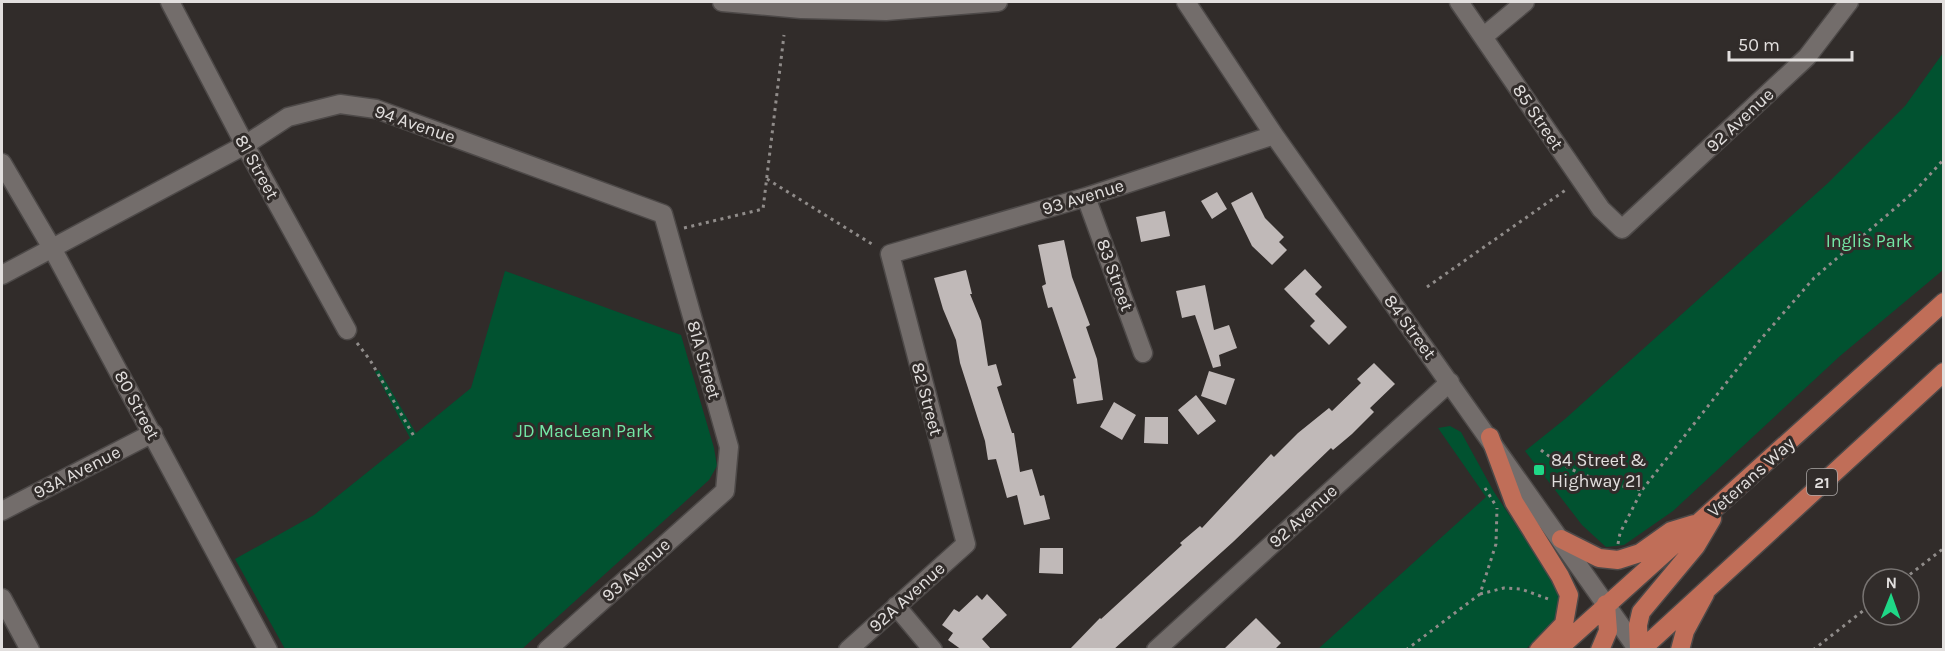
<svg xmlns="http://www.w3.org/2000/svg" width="1945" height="651" viewBox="0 0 1945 651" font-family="Karla,sans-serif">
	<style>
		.green { fill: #015230 }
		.building { fill: #c0b9b8 }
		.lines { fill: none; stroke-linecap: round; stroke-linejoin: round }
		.minor-casing { stroke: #4d4948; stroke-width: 21 }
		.major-casing { stroke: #4d4948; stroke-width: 21 }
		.path { stroke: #908c8a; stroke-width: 3; stroke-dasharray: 3 4.5; stroke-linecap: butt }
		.minor { stroke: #736d6b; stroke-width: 18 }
		.major { stroke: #c06e58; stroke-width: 18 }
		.poi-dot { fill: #1fd887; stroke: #312c2a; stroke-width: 2 }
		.labels { text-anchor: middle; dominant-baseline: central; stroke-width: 6; stroke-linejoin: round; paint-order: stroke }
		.shield { fill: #312c2a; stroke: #ada9a8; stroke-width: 1.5 }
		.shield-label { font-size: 16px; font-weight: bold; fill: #e2dfde }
		.street-label { font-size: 18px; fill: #e2dfde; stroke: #312c2a }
		.park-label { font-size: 18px; fill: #73e8a6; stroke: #312c2a }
		.poi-label { font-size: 18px; fill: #e2dfde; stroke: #312c2a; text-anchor: start }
	</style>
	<rect width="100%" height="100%" fill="#312c2a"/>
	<!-- green -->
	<path class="green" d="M1943,53V270L1840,356L1673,511L1624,545L1606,547L1582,525L1525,451L1565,419L1828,183L1905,106Z
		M505,271L681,335L714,448L717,466L709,480L522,649H285L235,559L314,515L410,438L375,372L379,370L416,433L471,388Z
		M1450,426L1461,432L1494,492L1561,593L1558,616L1526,649L1317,650L1486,497L1438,428Z"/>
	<!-- building -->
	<path class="building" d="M1217,192L1227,209L1212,219L1201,201Z
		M1252,192L1265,218L1284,237L1279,242L1287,250L1272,265L1252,246L1231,203Z
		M1165,211L1170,236L1141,242L1136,217Z
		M1064,240L1072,277L1090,325L1086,327L1097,359L1103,400L1077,404L1073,379L1076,378L1052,307L1048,308L1042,286L1046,284L1038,245Z
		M1305,269L1322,287L1315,294L1347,327L1329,345L1310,326L1315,321L1284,289Z
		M966,270L972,294H970L981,321L988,366L996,364L1002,385L997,387L1012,433H1014L1020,472L1032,469L1040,496L1044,495L1050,519L1024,525L1017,495L1007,498L996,459L988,460L985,441L960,363L956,340L943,309L934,278Z
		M1205,285L1214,330L1229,325L1237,348L1219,355L1221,366L1213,368L1195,315L1182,318L1176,291Z
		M1374,363L1395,384L1370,408L1374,412L1352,434L1333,450L1331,448L1233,542L1113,650H1069L1100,618L1101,619L1182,545L1180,543L1200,526L1202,528L1271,454L1274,457L1298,433L1329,408L1332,411L1361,383L1357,379Z
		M1209,371L1235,379L1226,405L1201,396Z
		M1196,395L1216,421L1198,435L1178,410Z
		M1114,402L1136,415L1122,440L1100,427Z
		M1145,417H1168V444L1144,443Z
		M1040,548H1063V574L1039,573Z
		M987,594L1007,615L982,639L992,650H962L948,640L953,633L942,625L954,609L959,612L977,595L982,600Z
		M1256,618L1281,643L1274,650H1223Z"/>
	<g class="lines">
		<!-- minor casing -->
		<g class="minor-casing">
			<path id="minor" d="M170,2L245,145L347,330
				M722,2L801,9L886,11L998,2
				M1186,2L1274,135L1638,650
				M1459,2L1601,209L1622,229L1807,57L1849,2
				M1483,37L1525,2
				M2,163L52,248L268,650
				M1086,197L1143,353
				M2,275L245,145L288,117L340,104L376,109L663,214L729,447L725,491L547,650
				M2,511L153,433
				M2,598L30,650
				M896,606L933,650
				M848,650L966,544L890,254L1086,197L1274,135
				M1156,650L1450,382"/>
		</g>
		<!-- major casing -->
		<g class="major-casing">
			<path id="major" d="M1490,437L1514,502L1560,576L1569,595L1564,624L1539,650
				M1561,539L1599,558L1618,560L1640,553L1671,531L1694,524
				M1557,650L1944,302
				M1600,650L1608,631L1606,604
				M1639,650L1638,625L1641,612L1696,546L1712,519
				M1641,650L1944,372
				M1680,650L1685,631L1705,594"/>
		</g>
		<!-- path -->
		<path class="path" d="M767,179L875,246
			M684,228L763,209L784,35
			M1427,287L1567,189
			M357,343L370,360L415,438
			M1541,450C1570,474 1606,483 1642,490
			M1485,488L1496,506
			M1618,544L1620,533L1642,490L1760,340L1814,278L1915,191L1944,159
			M1904,579L1944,548
			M1480,594L1504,588L1521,589L1551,600
			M1406,650L1480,594L1496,544L1497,508
			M1813,650L1873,603"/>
		<!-- minor -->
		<use href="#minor" class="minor"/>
		<!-- major -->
		<use href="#major" class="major"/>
	</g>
	<!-- markers -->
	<rect class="poi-dot" x="1533" y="464" width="12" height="12" rx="3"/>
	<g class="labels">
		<!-- shield labels -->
		<rect class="shield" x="1807" y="469" width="30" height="26" rx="4.5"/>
		<g class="shield-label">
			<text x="1822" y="482">21</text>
		</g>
		<!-- street labels -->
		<g class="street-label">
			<text transform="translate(1538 117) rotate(56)">85 Street</text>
			<text transform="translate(1740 120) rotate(-43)">92 Avenue</text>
			<text transform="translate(415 124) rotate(19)">94 Avenue</text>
			<text transform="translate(257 167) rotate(61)">81 Street</text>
			<text transform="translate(1083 197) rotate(-17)">93 Avenue</text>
			<text transform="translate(1115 275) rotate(70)">83 Street</text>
			<text transform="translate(1410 327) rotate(54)">84 Street</text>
			<text transform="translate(704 360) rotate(74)">81A Street</text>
			<text transform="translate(927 399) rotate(75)">82 Street</text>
			<text transform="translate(137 405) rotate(62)">80 Street</text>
			<text transform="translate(77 472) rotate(-27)">93A Avenue</text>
			<text transform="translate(1751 477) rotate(-42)">Veterans Way</text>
			<text transform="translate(1303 516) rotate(-42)">92 Avenue</text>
			<text transform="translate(636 570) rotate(-42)">93 Avenue</text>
			<text transform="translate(907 597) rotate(-42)">92A Avenue</text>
		</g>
		<!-- park labels -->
		<g class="park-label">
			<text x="1869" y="241">Inglis Park</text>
			<text x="584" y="431">JD MacLean Park</text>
		</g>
		<!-- poi labels -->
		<g class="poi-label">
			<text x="1551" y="460">84 Street &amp;<tspan x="1551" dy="21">Highway 21</tspan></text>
		</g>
	</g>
	<!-- border -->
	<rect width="1945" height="651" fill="none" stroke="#e2dfde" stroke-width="6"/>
	<!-- north arrow -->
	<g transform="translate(1891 597) rotate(1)"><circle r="28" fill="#312c2a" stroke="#787472" stroke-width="1.5"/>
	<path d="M0-4.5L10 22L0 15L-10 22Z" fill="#1fd887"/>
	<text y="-9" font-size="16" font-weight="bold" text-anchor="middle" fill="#e2dfde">N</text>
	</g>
	<!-- scale -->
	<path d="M1729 51v9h123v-9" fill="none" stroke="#e2dfde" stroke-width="3"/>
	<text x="1738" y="51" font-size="18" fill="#e2dfde" stroke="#312c2a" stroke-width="4.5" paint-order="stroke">50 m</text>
</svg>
